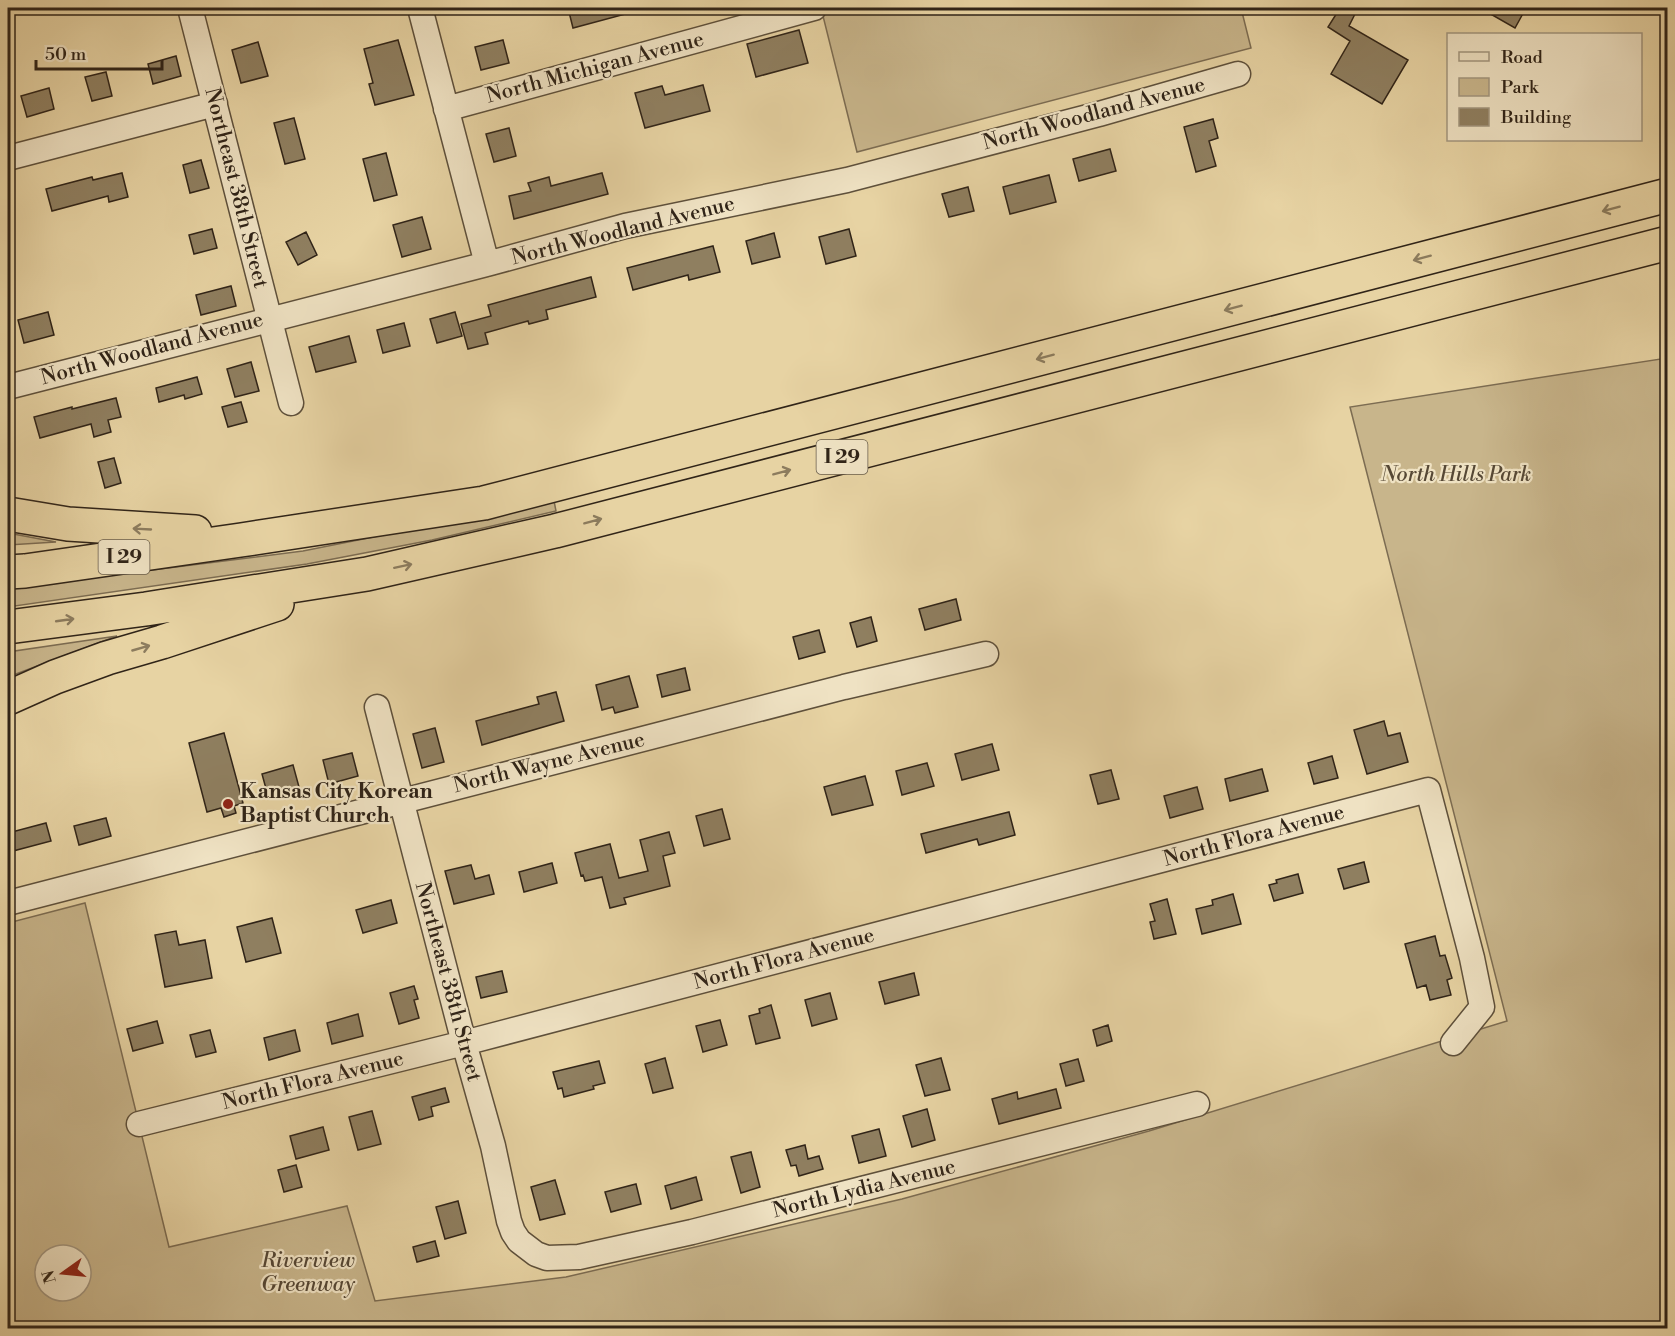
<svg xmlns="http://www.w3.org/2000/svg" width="1675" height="1336" viewBox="0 0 1675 1336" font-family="'Libre Bodoni',serif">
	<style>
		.green { fill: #c8b58b; stroke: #7c6c52; stroke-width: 1.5; fill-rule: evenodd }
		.building { fill: #8f7f60; stroke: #302418; stroke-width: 1.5 }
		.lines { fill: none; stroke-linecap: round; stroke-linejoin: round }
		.minor-casing { stroke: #5e503b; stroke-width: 27 }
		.highway-casing { stroke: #302418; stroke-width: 36 }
		.minor { stroke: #efe2c3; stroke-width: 24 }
		.highway { stroke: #e7d3a3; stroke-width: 33 }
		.oneway { stroke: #8c7c5e }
		.poi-dot { fill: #8f2418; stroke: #efe2c3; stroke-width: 2 }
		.labels { text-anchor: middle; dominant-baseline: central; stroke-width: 4.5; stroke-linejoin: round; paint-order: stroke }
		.shield { fill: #efe2c3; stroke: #695d4b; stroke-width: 1.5 }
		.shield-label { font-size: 20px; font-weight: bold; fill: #302418 }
		.street-label { font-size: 21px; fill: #302418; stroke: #efe2c3 }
		.park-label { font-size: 21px; font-style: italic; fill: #564835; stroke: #efe2c3 }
		.poi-label { font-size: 21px; font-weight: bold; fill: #302418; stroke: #efe2c3; text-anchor: start }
	</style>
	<rect width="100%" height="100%" fill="#e7d3a3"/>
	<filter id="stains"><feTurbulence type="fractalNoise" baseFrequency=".00333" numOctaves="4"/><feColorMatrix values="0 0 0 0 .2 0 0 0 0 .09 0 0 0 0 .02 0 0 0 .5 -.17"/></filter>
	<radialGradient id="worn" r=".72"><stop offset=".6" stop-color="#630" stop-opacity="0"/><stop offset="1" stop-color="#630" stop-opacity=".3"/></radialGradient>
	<!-- green -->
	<path class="green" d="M821,8H1241L1251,48L857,152Z
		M1667,358V1328H8V923L85,903L169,1247L347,1206L375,1301L566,1277L902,1199L1149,1131L1507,1021L1350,407ZM45,1255H81V1291H45Z
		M554,501L556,511L432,540L307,564L8,607V588L303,551Z
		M8,533L56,542L8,545Z
		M117,636L8,677V652Z"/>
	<!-- building -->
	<path class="building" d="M568,8H633V12L573,28Z
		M1340,8H1358L1349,26L1408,60L1382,104L1331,74L1350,41L1328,27Z
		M1480,8H1526L1515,28Z
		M799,30L808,63L756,77L747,44Z
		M398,40L414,95L375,105L369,84L373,83L364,49Z
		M503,40L509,63L481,70L475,47Z
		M258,42L268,76L241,83L232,50Z
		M176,56L181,76L153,84L148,64Z
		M106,72L112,96L92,101L85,77Z
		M703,85L710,111L645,128L635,93L662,86L665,95Z
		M49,88L54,109L27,117L21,96Z
		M294,118L305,159L285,164L274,123Z
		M1213,119L1218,138L1209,141L1216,166L1196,172L1184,127Z
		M509,128L516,156L494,162L486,134Z
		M1110,149L1116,171L1079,181L1073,159Z
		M386,153L397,195L374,201L363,159Z
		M201,160L209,188L190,193L183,165Z
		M122,173L128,197L109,202L108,196L52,211L46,189L92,177L93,180Z
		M602,173L608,194L514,219L509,196L531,191L528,183L549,177L551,186Z
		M1049,175L1056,202L1010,214L1003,187Z
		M968,187L974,211L949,217L942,194Z
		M422,217L431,249L402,257L393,225Z
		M212,229L217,248L194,254L189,235Z
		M849,229L856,256L826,264L819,237Z
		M306,232L317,255L298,265L286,242Z
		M774,233L780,257L752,264L746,241Z
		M713,246L720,272L689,280L688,275L633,290L627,268Z
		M591,277L596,297L546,310L548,319L529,324L528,321L485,333L488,344L468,349L461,324L491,316L488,305Z
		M231,286L236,306L201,315L196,295Z
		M48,312L54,335L24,343L18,320Z
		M455,312L462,336L437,343L430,319Z
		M404,323L410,346L383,353L377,330Z
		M349,336L356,362L316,372L309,347Z
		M251,362L259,391L235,397L227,369Z
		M197,377L202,394L185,399L184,395L159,402L156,388Z
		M116,398L121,417L108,420L111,432L94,437L91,424L40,438L34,417L72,407V409Z
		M241,402L247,422L228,427L222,407Z
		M114,458L121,483L105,488L98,462Z
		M956,599L961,620L925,630L919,609Z
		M871,617L877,641L857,647L850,623Z
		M819,630L825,652L799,659L793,637Z
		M685,668L690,690L662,697L657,675Z
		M629,676L638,707L615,713L613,707L602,710L596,685Z
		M556,692L564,721L482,745L476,721L539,704L537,697Z
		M1384,721L1388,736L1400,733L1408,762L1367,774L1354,730Z
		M435,728L444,762L422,768L413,734Z
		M224,733L243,803L234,806L236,813L224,817L221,808L207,812L189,743Z
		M992,744L999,770L962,780L955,754Z
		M352,753L358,776L329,784L323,760Z
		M1332,756L1338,778L1314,784L1308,763Z
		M927,763L934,786L902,795L896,771Z
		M293,765L299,787L268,796L262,774Z
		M1262,769L1268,791L1230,801L1225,779Z
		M1111,770L1119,799L1098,804L1090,775Z
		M865,776L873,805L832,815L824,787Z
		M1197,787L1203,809L1170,818L1164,796Z
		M722,809L730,839L704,846L696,816Z
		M1009,812L1015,835L979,845L977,839L926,853L921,834Z
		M106,818L111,836L79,845L74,826Z
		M46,823L51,841L13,851L8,833Z
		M669,832L675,853L663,856L670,886L624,898L626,904L610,908L602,877L585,881L583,875L581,876L575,853L610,844L619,878L648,871L640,840Z
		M1364,862L1369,882L1344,889L1338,869Z
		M552,863L557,883L524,892L519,872Z
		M471,865L475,879L489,875L494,894L454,904L445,871Z
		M1298,874L1303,893L1274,901L1269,885L1277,883L1276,880Z
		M1233,894L1241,924L1202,934L1196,909L1213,905L1212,900Z
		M1167,899L1176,934L1154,939L1150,922L1155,921L1150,904Z
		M391,900L397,923L363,933L356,910Z
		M272,918L281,953L246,962L237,927Z
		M176,931L179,945L205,940L212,978L165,987L155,935Z
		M1435,936L1440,956L1445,955L1452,978L1447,980L1451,995L1430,1000L1426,985L1417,988L1405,944Z
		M502,971L507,992L481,998L476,977Z
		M914,973L919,995L885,1004L879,982Z
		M414,986L418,999L414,1000L419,1018L399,1024L390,993Z
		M830,993L837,1019L812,1026L805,1000Z
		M771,1005L780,1038L756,1044L749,1016L760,1013L759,1009Z
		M358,1014L363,1036L332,1044L327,1023Z
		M720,1020L727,1045L703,1052L696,1026Z
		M157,1021L163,1043L133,1051L127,1029Z
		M1108,1025L1112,1041L1097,1046L1093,1030Z
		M210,1030L216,1052L196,1057L190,1035Z
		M295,1030L300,1051L269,1060L264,1038Z
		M665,1058L673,1088L653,1093L645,1064Z
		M941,1058L950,1090L925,1096L916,1065Z
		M1078,1059L1084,1081L1066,1086L1060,1064Z
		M599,1061L605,1083L593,1086L594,1089L564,1097L562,1088L558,1089L553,1072Z
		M445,1088L449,1102L431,1107L433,1116L419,1120L412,1097Z
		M1056,1089L1061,1108L999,1124L992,1099L1017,1092L1018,1099Z
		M927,1109L935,1140L912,1147L903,1116Z
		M372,1111L381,1144L358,1150L349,1117Z
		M323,1127L329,1150L296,1159L290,1136Z
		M879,1129L886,1156L859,1163L852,1136Z
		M805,1145L808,1159L819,1156L823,1169L799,1176L796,1165L791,1166L786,1150Z
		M751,1152L760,1187L741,1193L731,1157Z
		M296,1165L302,1187L284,1192L278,1170Z
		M696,1177L702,1200L671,1209L665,1186Z
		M555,1180L565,1214L540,1220L531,1187Z
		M636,1184L641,1204L611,1212L605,1192Z
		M458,1201L466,1233L445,1239L436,1207Z
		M435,1241L439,1256L417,1262L413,1247Z"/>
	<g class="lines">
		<!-- minor casing -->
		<g class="minor-casing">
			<path id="minor" d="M190,8L291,403
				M420,8L487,264
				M446,109L814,8
				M8,158L215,104
				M8,387L487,264L625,226L847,180L1099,114L1238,74
				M377,707L464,1043L493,1146L509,1221L513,1232L519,1241L536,1254L547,1258L579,1257L692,1232L1197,1104
				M8,903L844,687L986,654
				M139,1124L464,1043L1428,790L1472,958L1482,1007L1453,1043"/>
		</g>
		<!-- highway casing -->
		<g class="highway-casing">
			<path id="highway" d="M8,514L68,524L195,532
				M8,572L25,571L241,540L484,503L1668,195
				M8,627L146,609L367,574L555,531L1668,243
				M8,698L55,677L107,658L162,642L277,604"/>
		</g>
		<!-- minor -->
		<use href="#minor" class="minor"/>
		<!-- highway -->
		<use href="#highway" class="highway"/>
	</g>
	<!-- one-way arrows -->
	<defs><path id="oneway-shaft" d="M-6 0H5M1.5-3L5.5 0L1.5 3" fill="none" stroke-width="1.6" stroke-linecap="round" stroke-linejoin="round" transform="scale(1.5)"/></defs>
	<g class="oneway">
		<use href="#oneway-shaft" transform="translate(1611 209) rotate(165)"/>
		<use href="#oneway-shaft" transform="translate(1422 258) rotate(165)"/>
		<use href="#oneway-shaft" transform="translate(1233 308) rotate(165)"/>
		<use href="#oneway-shaft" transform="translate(1045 357) rotate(165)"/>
		<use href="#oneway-shaft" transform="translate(782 472) rotate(-15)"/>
		<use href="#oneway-shaft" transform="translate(593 521) rotate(-15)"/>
		<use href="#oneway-shaft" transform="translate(142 529) rotate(-177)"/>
		<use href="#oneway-shaft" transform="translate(403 566) rotate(-12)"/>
		<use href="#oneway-shaft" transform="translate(65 620) rotate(-8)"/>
		<use href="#oneway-shaft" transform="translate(141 648) rotate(-16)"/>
	</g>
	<!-- markers -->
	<circle class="poi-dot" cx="228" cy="804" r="6"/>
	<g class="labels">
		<!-- shield labels -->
		<g class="shield">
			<rect x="816.5" y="440" width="51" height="34" rx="4.5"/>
			<rect x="98.5" y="540" width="51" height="34" rx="4.5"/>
		</g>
		<g class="shield-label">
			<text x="842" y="457">I 29</text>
			<text x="124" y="557">I 29</text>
		</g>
		<!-- street labels -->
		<g class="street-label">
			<text transform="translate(595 68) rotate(-15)">North Michigan Avenue</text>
			<text transform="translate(1094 114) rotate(-15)">North Woodland Avenue</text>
			<text transform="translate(236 188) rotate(76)">Northeast 38th Street</text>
			<text transform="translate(623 231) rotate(-14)">North Woodland Avenue</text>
			<text transform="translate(152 349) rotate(-15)">North Woodland Avenue</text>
			<text transform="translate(549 763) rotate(-14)">North Wayne Avenue</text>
			<text transform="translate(1254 836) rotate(-15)">North Flora Avenue</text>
			<text transform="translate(784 959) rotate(-15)">North Flora Avenue</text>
			<text transform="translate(448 982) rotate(75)">Northeast 38th Street</text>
			<text transform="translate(313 1081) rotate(-14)">North Flora Avenue</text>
			<text transform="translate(864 1189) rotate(-14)">North Lydia Avenue</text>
		</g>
		<!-- park labels -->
		<g class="park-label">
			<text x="1456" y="475">North Hills Park</text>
			<text x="308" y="1261">Riverview<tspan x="308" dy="24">Greenway</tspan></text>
		</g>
		<!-- poi labels -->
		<g class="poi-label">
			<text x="240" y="792">Kansas City Korean<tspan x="240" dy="24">Baptist Church</tspan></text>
		</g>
	</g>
	<!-- margin -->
	<rect width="1675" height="1336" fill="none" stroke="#e7d3a3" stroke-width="30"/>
	<rect x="9" y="9" width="1657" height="1318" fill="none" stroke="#302418" stroke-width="3"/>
	<rect x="15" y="15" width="1645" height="1306" fill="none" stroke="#302418" stroke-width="1.5"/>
	<!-- legend -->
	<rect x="1447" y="33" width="195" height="108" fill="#efe2c3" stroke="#a3967f" stroke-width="1.5"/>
	<rect x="1459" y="52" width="30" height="9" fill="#efe2c3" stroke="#a3967f" stroke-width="1.5"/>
	<text x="1501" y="63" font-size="18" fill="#302418">Road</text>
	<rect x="1459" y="78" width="30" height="18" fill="#c8b58b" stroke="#a3967f" stroke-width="1.5"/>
	<text x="1501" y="93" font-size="18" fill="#302418">Park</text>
	<rect x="1459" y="108" width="30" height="18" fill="#8f7f60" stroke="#a3967f" stroke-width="1.5"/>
	<text x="1501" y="123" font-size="18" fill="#302418">Building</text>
	<!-- north arrow -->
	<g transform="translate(63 1273) rotate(255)"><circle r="28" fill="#efe2c3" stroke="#a3967f" stroke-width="1.5"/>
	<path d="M0-4.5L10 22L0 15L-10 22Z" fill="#8f2418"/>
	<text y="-9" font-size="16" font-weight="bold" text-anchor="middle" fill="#302418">N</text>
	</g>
	<!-- scale -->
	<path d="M36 60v9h126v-9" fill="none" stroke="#302418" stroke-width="3"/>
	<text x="45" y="60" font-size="18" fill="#302418" stroke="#efe2c3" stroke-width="4.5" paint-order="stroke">50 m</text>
	<rect width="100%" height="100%" filter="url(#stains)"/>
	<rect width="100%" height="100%" fill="url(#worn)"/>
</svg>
